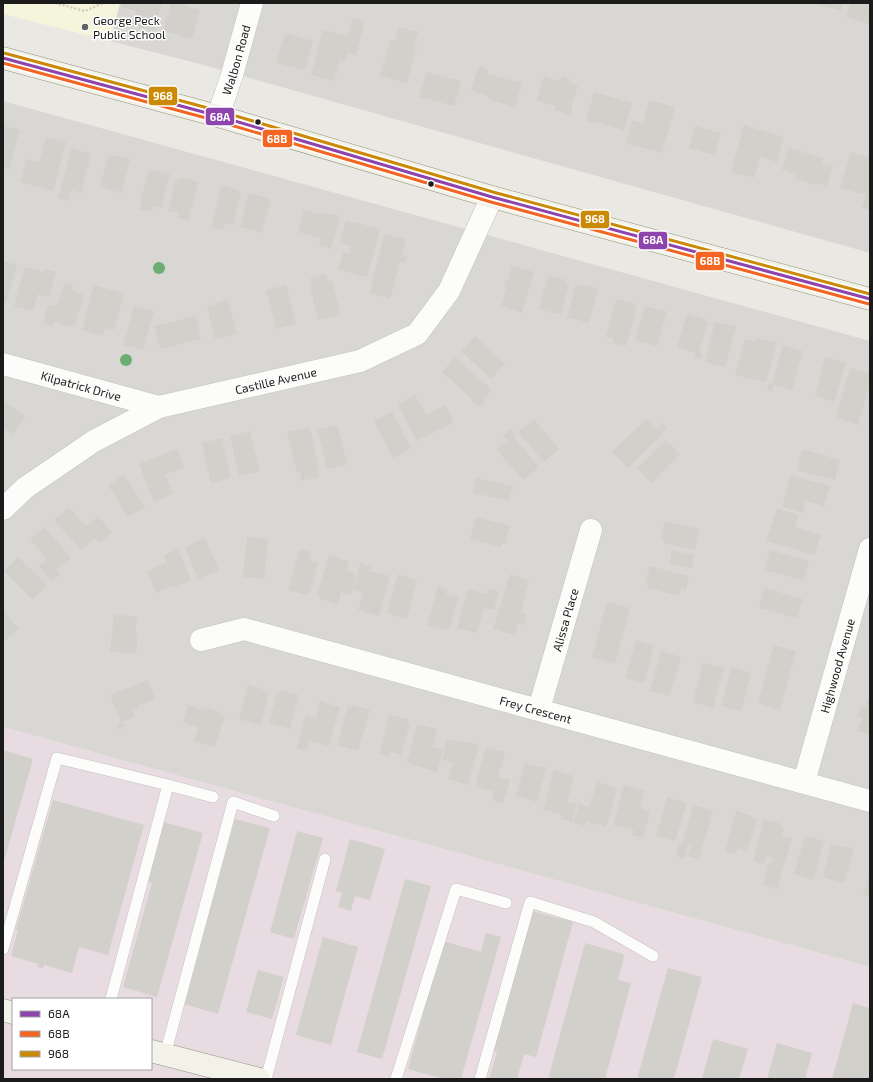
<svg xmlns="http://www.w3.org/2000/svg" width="873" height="1082" viewBox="0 0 873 1082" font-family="'Exo 2',sans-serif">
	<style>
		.residential { fill: #d9d7d4 }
		.industrial { fill: #e8dbe1; fill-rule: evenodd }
		.education { fill: #f4f5db }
		.building { fill: #d2d0cb }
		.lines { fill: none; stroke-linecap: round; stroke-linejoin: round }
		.lane-casing { stroke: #c2c2bf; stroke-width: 12 }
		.street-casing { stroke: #c2c2bf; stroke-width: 23 }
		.secondary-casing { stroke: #90937a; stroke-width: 23 }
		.path { stroke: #d6c7c3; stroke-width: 2.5; stroke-dasharray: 2 2; stroke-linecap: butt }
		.lane { stroke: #fcfcfb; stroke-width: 11 }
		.street { stroke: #fcfcfb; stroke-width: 22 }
		.secondary { stroke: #f2f2e8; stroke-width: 22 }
		.bus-1-casing { stroke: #fff; stroke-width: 6 }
		.bus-2-casing { stroke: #fff; stroke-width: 6 }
		.bus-3-casing { stroke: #fff; stroke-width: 6 }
		.bus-1 { stroke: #8e44ad; stroke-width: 3 }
		.bus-2 { stroke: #f26522; stroke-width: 3 }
		.bus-3 { stroke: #cb8a05; stroke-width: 3 }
		.tree { fill: #6cad72 }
		.poi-dot { fill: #636361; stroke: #fff; stroke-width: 1.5 }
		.bus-dot { fill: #1b1b1b; stroke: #fff; stroke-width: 1.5 }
		.labels { text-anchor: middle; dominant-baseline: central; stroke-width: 3; stroke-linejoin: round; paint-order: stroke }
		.poi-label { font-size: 12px; fill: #1b1b1b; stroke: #fff; text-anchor: start }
		.street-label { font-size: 12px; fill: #1b1b1b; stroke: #fff }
		.line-badge { stroke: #fff; stroke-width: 1.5 }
		.badge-label { font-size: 11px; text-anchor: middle; font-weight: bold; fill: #fff }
	</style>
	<rect width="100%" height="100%" fill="#eae8e2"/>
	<!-- residential -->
	<path class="residential" d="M120,3H870V253L200,64L110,41Z
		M3,101L870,341V967L3,727Z"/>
	<!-- industrial -->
	<path class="industrial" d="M3,727L870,967V1079H3ZM13,999H151V1069H13Z"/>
	<!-- education -->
	<path class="education" d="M3,3H120L110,41L3,14Z"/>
	<!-- building -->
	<path class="building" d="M122,3H162L154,31L132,25L136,11L121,7Z
		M171,3H177L200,10L192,39L163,31Z
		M813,3H843L841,11Z
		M850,3H870L869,24L846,17Z
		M353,18L365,22L356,55L347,53L345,62L340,60L334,81L311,75L323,30L348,36Z
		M399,27L418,32L414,46L417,47L407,83L380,76L390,40L395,41Z
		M285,33L313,41L305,70L276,63Z
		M480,66L488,69L487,74L522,83L515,107L488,99V96L471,91L477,71L478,72Z
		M426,72L461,81L454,106L419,97Z
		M544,76L560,81L562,76L570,79L569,83L578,86L571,108L572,109L571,115L554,110L555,106L537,100Z
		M594,92L632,103L624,130L598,122V124L586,120Z
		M649,100L675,107L662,153L626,143L632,120L643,123Z
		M744,125L784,137L777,162L760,157L754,178L731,172Z
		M3,126L20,130L9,169L3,168Z
		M695,126L721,133L715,155L689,148Z
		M46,137L66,142L53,191L20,182L26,159L39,162Z
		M72,148L91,154L81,193L71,190L68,201L58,198Z
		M788,148L824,158L822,163L833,166L827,186L817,183L816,185L795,179L796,174L782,170Z
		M851,152L870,157V210L862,208L866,195L840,188Z
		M112,155L130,159L121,193L100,187L108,156L111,157Z
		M149,169L170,174L161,208L153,206L152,212L140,209L142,203H140Z
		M180,177L198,182L188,221L177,218L178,213L168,211L176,179L180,180Z
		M221,185L239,190L238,192L241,193L233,225L225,223L223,230L211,227Z
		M249,193L271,199L262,233L240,227Z
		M304,210L321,214L322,212L340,216L331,249L319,246L321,238L298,232Z
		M346,221L357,224L358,223L377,228L376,229L380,230L367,277L338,269L343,253L349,254L351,246L340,243Z
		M384,234L406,239L402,255L407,256L405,263L400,262L390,299L370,293Z
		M3,261L17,265L6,304L3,303Z
		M512,266L534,272L522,313L501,306L506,287L504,286L505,280L508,281Z
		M25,267L43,272L44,269L56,272L49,297L38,294L33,311L14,306Z
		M326,274L328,281H332L340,313L336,314L337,316L318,320L310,286L312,285L310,278Z
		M548,276L566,280L565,283L569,284L561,315L539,309Z
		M65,282L73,285L71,290L84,294L75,325L72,324L71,327L55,322L53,326L43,323L48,304L57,306Z
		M580,284L598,289L589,323L567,317L576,285L580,286Z
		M94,285L124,293L114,330L105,328L103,336L82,330Z
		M286,285L296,324L276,329L266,290Z
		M616,299L635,304L634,306L637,307L626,346L613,343L614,339L606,337Z
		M228,300L237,334L215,339L207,306Z
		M134,306L154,311L143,350L123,345Z
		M645,306L667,312L657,346L635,340Z
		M687,314L705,319L704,321L708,322L699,353L702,354L701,359L695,357L696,353L677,347Z
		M196,316L201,339L160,349L154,326Z
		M715,322L736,327L725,367L705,362Z
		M475,336L505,364L491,379L461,351Z
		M756,338L777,343L766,382L735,375L745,339L755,342Z
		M783,345L803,351L792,390L774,385L772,392L767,390L769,383L772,384Z
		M455,357L492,390L483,400L485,402L479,407L471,400L472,399L442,372Z
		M825,357L846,363L834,402L815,396Z
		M850,368L870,373V383L858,425L836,418Z
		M415,395L426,415L445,405L454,422L417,441L398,405Z
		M3,401L25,416L13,434L6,430L3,434Z
		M392,412L411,448L393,458L374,421Z
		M534,419L559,449L544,462L518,432Z
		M647,419L657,429L663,423L667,427L661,433L662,435L628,468L612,451Z
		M337,425L347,464L327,469L317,430Z
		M310,427L319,468H317L319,477L301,481L300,472L297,473L287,432Z
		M510,429L515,435L513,436L539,467L523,480L496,449L508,440L503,435Z
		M250,431L260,471L239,476L230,436Z
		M222,438L231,478L211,483L202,443Z
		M666,440L680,454L651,483L637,468Z
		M177,449L184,467L165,475L173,494L154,502L139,464Z
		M802,449L840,460L835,480L797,470Z
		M124,475L145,507L128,517L108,485Z
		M790,475L830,486L824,506L806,501L803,513L782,507Z
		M476,478L513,486L509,501L473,493Z
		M69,507L86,526L98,516L112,532L99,543L95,538L81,550L54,520Z
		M777,508L799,515L795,527L821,535L815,555L766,541Z
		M476,517L510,526L505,544H502L501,547L470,539Z
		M665,521L699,529L695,550L663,543L664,540L661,539Z
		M45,527L71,558L56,570L60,574L52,581L39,566L47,560L30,539Z
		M247,537L268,539L264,579L243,577Z
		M205,538L219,570L198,579L185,547Z
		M178,549L191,580L174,587L173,585L156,593L147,571L167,563L164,555Z
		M300,549L311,552L309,560L318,563L310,594L306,593V595L288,590Z
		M672,550L694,555L692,568L669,564Z
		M770,550L809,561L804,580L765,570Z
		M329,555L349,561L346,570L356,574L351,595L341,592L338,604L320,599L321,597L317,596Z
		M18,557L47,585L33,600L4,571Z
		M360,563L372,567L370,571L390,576L379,616L358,610L363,593L353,590Z
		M650,566L689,576L686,590L681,588L679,596L647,588L648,585L645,584Z
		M398,574L417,580L407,619L387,613Z
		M510,574L529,580L525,594L526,595L521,612L527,614L524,625L518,623L515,635L493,629Z
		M438,586L447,589L446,594L458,597L450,629L446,628L445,630L427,625Z
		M764,588L803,599L797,618L759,608Z
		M468,589L487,594L488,589L499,592L494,610L484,608L477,633L457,628Z
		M607,602L630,608L615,664L592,657Z
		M3,611L19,629L3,642Z
		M114,614L137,617L135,634H138L136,654L110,651Z
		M636,640L654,646L644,683L625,678Z
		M774,645L796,651L780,710L758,703Z
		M661,651L681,657L670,696L650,691Z
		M703,663L724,668L713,708L693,702Z
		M732,667L751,673L741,711L721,706Z
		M148,680L155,699L138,706L139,708L133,711L135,717L122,722L125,727L119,730L117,725L121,722L110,695Z
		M248,685L265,690V693L269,694L260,725L239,719Z
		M281,690L299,695L290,729L269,723L277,692H281Z
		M870,692V734L858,731L862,718L858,717L860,707L865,708Z
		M320,701L340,707L329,746L310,741L307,751L297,748L306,715L316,718Z
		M188,705L203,710V707L222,713L221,714L225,715L215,747L194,741L198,728L183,723Z
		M352,705L370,710L358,751L337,745L348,706L351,707Z
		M389,715L408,719L407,723L410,724L401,755L391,752L389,757L379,754Z
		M417,724L437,729L432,747L443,749L437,772L407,763Z
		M447,739L458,742L459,740L479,745L468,785L448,779L453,762L442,760Z
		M486,747L505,752L498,777L510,780L503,803L492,800L494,792L475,786Z
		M3,750L33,759L3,865Z
		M525,763L546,768L537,802L516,796Z
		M554,770L574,776L567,802L577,804L572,822L561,819L562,815L543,810Z
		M597,782L617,788L606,827L586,821L585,826L573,822L579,804L589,807Z
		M624,785L644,791L640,808L650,811L643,838L632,835L634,830L613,825Z
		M667,797L687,803L675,841L656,836Z
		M53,800L144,825L108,955L79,947L72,973L44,965L43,968L37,967L38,964L11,956L18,930H16Z
		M693,805L713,810L699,859L688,856L691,846L688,845L684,859L676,856L679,843L682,844Z
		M736,811L753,816V818L757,819L747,851L738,848L736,854L725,851Z
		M235,819L270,828L218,1014L184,1004Z
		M764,819L782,824L781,827L784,828L782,836L792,838L777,889L763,885L769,863L771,864L773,858L766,856L763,864L753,861Z
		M164,822L203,833L157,997L123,987L152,883L148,882Z
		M297,831L323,838L294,939L270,932Z
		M805,836L824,841L813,880L794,874Z
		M350,839L385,849L370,900L355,896L351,911L338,907L342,893L336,891Z
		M835,844L854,849L844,883L823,877L831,845H835Z
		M870,872V897L863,895Z
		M405,879L431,886L382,1059L357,1052Z
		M531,911L573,922L536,1057L524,1054L517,1079H489L497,1052L492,1050Z
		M486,933L501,937L461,1079H444L408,1069L443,941L481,952Z
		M323,937L358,947L331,1045L296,1035Z
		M585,943L623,954L624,957L618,980L631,983L605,1079H548Z
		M668,968L702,977L674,1079H637Z
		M258,970L284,977L272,1019L246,1012Z
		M853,1003L870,1008V1079H832Z
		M713,1039L748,1049L739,1079H702Z
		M777,1043L812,1053L805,1079H767Z"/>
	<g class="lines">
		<!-- lane casing -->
		<g class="lane-casing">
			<path id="lane" d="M168,785L213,797
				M3,949L57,758L168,785L111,999
				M165,1055L233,802L274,816
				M266,1079L325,859
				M396,1079L456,889L506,903
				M480,1079L530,902L594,922L653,956"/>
		</g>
		<!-- street casing -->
		<g class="street-casing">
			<g id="street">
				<path id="s1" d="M218,116L232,75L252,3"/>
				<path id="s2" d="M3,364L159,407"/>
				<path id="s3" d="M3,509L25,488L94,441L159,407L360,361L417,334L449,291L492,197"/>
				<path id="s4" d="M201,640L244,629L870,801"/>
				<path id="s5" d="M539,709L591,530"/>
				<path id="s6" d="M804,782L870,549"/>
			</g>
		</g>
		<!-- secondary casing -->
		<g class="secondary-casing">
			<path id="secondary" d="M3,58L218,116L492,197L870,299
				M3,1010L13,1013
				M151,1051L259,1079"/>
		</g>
		<!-- path -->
		<path class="path" d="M55,3L85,11L103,3"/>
		<!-- lane -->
		<use href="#lane" class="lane"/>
		<!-- street -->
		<use href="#street" class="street"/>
		<!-- secondary -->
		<use href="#secondary" class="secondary"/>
		<!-- bus-1 casing -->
		<g class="bus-1-casing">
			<path id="bus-1" d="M3,58L218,116L492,197L870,299"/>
		</g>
		<!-- bus-2 casing -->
		<g class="bus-2-casing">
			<path id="bus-2" d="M3,63L217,121L491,202L869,304"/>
		</g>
		<!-- bus-3 casing -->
		<g class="bus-3-casing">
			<path id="bus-3" d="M4,53L219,111L493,192L870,294"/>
		</g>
		<!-- bus-1 -->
		<use href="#bus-1" class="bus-1"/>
		<!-- bus-2 -->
		<use href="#bus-2" class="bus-2"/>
		<!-- bus-3 -->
		<use href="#bus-3" class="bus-3"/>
	</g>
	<!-- trees -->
	<g class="tree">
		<circle cx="159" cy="268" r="6"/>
		<circle cx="126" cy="360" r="6"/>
	</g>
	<!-- markers -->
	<circle class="poi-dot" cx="85" cy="27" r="4"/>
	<g class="bus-dot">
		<circle cx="258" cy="122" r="3.5"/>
		<circle cx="431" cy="184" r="3.5"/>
	</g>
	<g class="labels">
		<!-- poi labels -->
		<g class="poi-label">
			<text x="93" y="20">George Peck<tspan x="93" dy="14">Public School</tspan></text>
		</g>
		<!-- street labels -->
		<g class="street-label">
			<text stroke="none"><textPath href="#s1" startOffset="59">Walbon Road</textPath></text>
			<text stroke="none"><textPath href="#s3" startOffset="307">Castille Avenue</textPath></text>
			<text stroke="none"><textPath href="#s2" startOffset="81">Kilpatrick Drive</textPath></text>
			<text stroke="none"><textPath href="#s5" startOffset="93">Alissa Place</textPath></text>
			<text stroke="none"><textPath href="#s6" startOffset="121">Highwood Avenue</textPath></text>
			<text stroke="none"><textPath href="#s4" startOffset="347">Frey Crescent</textPath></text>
		</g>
	</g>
	<g class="line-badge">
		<rect x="148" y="86" width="30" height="20" rx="4" fill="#cb8a05"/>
		<rect x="205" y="107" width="30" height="19" rx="4" fill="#8e44ad"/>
		<rect x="262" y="129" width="31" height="19" rx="4" fill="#f26522"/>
		<rect x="580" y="210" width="30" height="19" rx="4" fill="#cb8a05"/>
		<rect x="638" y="231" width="30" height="19" rx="4" fill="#8e44ad"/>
		<rect x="695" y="251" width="30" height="20" rx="4" fill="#f26522"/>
	</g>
	<g class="badge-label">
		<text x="163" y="100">968</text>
		<text x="220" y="121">68A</text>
		<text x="277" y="143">68B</text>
		<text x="595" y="223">968</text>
		<text x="653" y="244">68A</text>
		<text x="710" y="265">68B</text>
	</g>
	<!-- border -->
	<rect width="873" height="1082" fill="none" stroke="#1b1b1b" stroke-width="8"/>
	<!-- legend -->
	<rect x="12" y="998" width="140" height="72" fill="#ffffff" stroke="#a4a4a4"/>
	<rect x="20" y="1011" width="20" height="6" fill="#8e44ad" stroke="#a4a4a4"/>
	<text x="48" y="1018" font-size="12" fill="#1b1b1b">68A</text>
	<rect x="20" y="1031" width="20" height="6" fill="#f26522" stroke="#a4a4a4"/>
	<text x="48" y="1038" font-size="12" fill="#1b1b1b">68B</text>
	<rect x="20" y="1051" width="20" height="6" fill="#cb8a05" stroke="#a4a4a4"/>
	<text x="48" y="1058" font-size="12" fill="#1b1b1b">968</text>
</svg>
